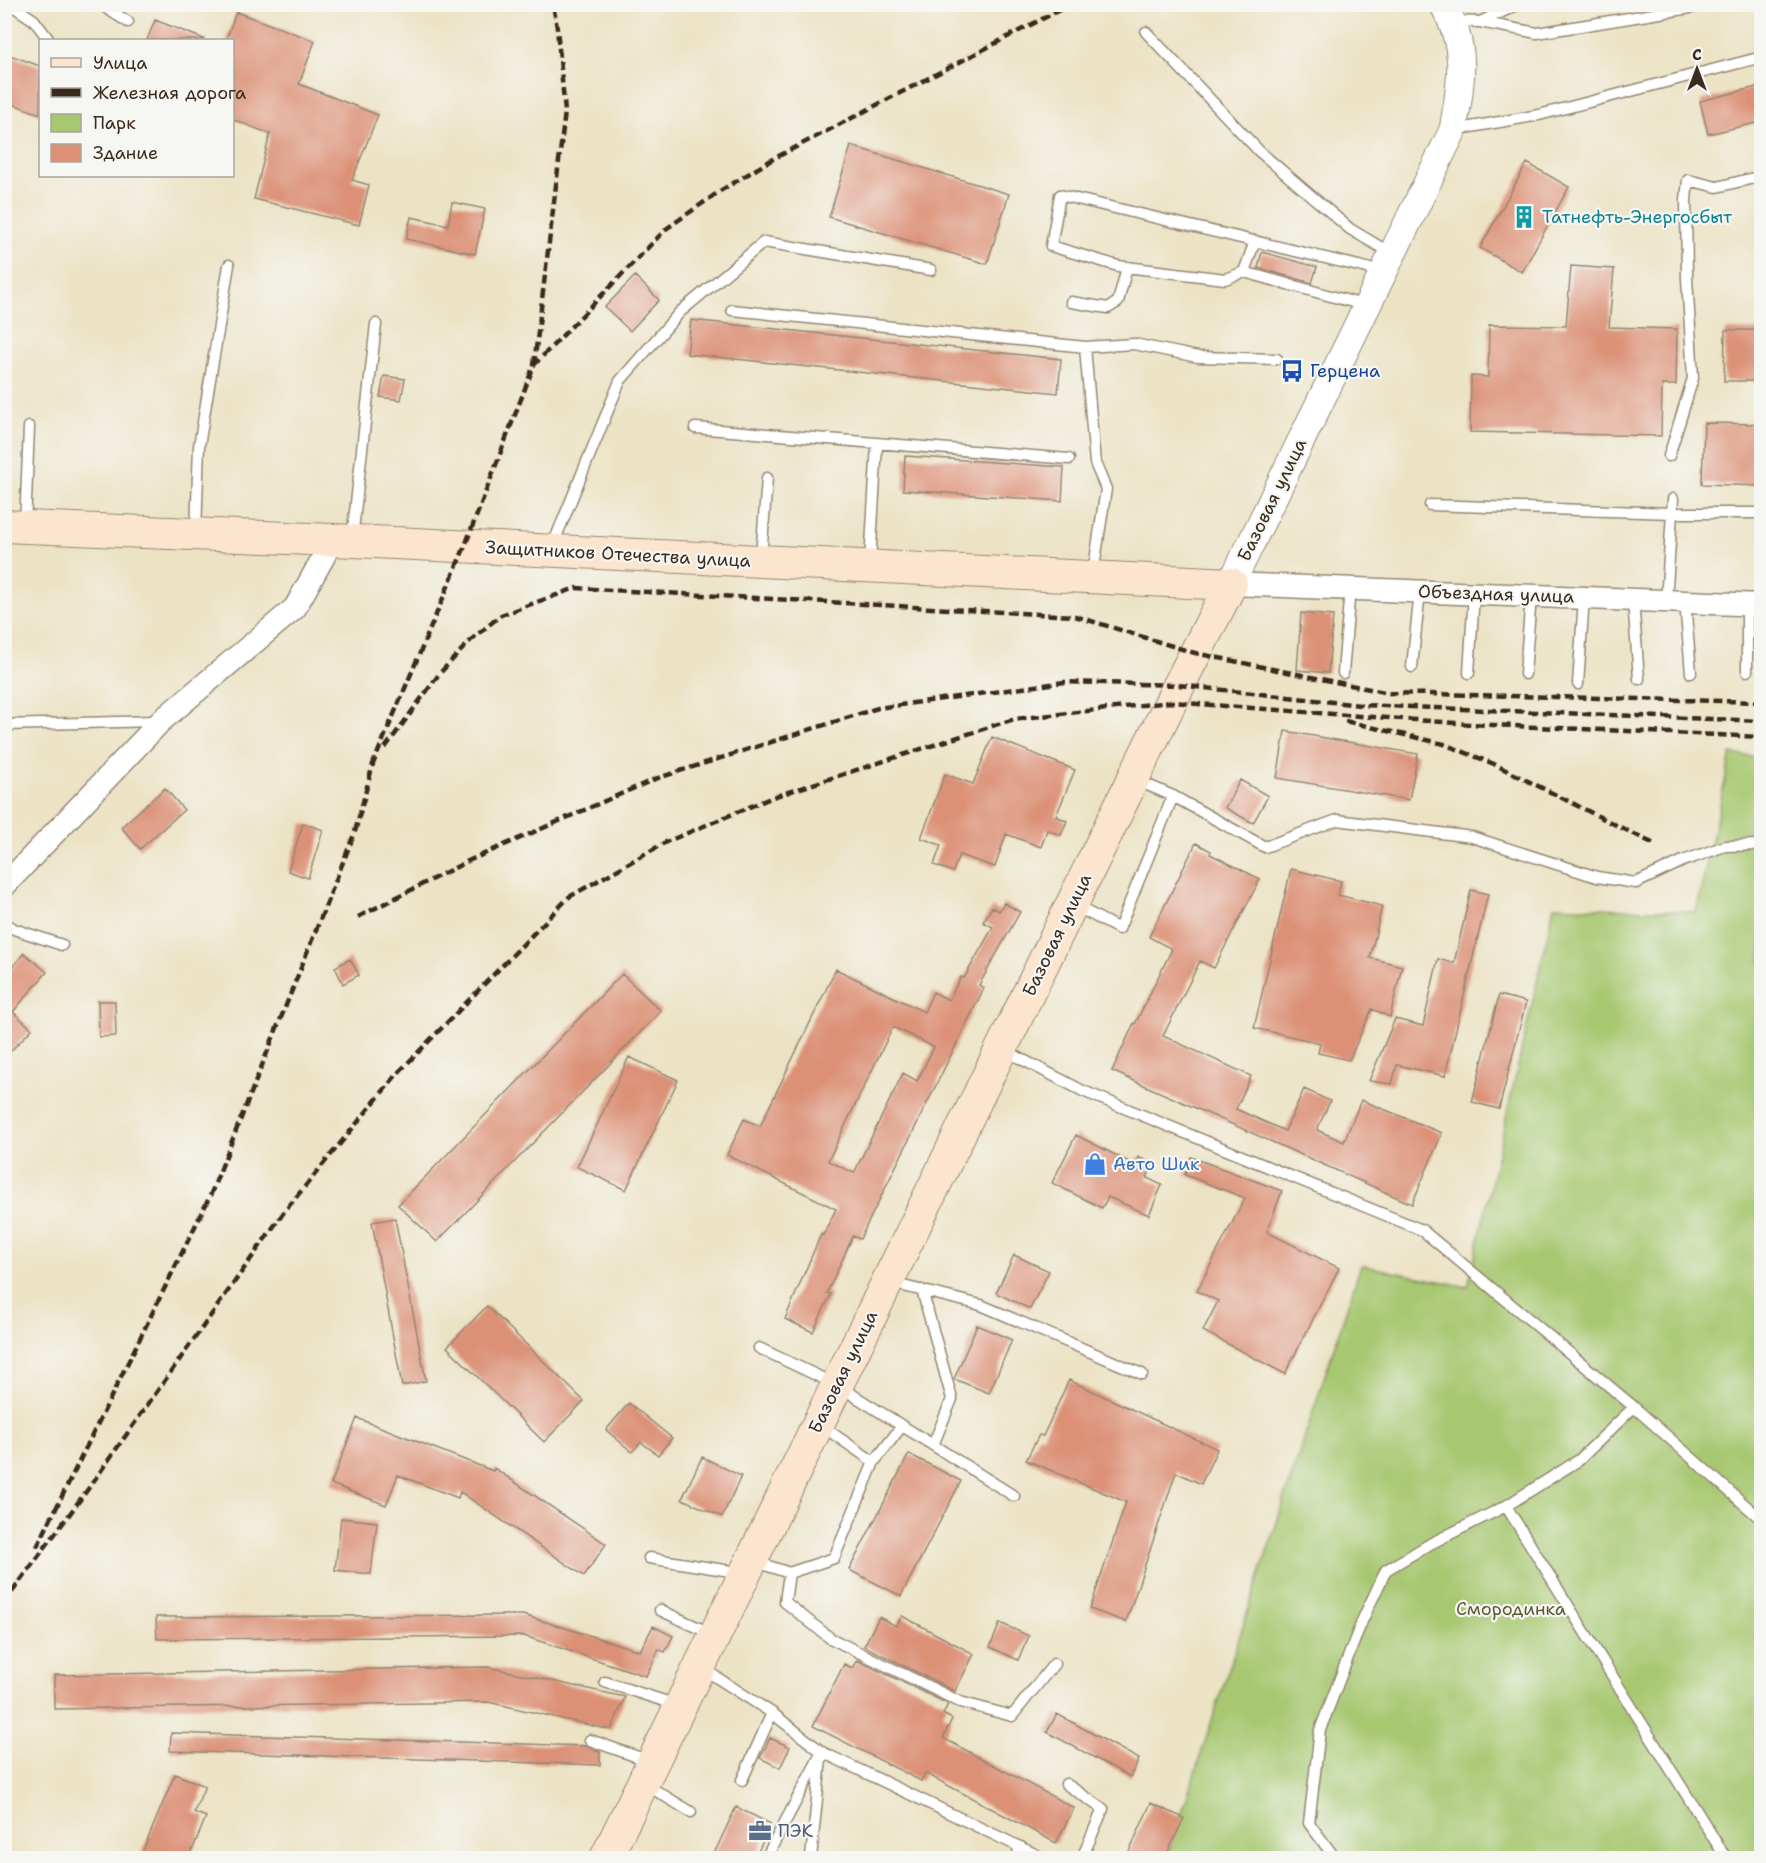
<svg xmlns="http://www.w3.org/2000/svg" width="1766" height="1863" viewBox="0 0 1766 1863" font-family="'Shantell Sans',sans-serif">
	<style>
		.green { fill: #a7c871; stroke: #717948; stroke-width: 1.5 }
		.building { fill: #dc9177; fill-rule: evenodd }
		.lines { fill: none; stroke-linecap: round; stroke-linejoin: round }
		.service-casing { stroke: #948672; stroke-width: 13 }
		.minor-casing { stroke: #948672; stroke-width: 25 }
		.tertiary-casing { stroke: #948672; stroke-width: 29 }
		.secondary-casing { stroke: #948672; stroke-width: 34 }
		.service { stroke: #fff; stroke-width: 10 }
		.minor { stroke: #fff; stroke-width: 22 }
		.tertiary { stroke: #fff; stroke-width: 27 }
		.secondary { stroke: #fbe5cf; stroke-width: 32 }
		.rail { stroke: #3b2a1e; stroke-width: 4.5; stroke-dasharray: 9 4.5; stroke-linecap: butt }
		.labels { text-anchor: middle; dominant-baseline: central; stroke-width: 4.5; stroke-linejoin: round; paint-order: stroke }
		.culture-label { font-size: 18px; fill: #0d838f; stroke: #f6f6f2; text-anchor: start }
		.transit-label { font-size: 18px; fill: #164399; stroke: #f6f6f2; text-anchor: start }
		.street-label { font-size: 18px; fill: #3b2a1e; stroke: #f6f6f2 }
		.shop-label { font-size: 18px; fill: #366cbe; stroke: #f6f6f2; text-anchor: start }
		.park-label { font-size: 18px; fill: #5b5937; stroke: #f6f6f2 }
		.service-label { font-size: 18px; fill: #4e5e75; stroke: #f6f6f2; text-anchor: start }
	</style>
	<rect width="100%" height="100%" fill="#f6f6f2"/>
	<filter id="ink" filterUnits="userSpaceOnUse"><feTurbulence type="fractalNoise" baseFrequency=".0167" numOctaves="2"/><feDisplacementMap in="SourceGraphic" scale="12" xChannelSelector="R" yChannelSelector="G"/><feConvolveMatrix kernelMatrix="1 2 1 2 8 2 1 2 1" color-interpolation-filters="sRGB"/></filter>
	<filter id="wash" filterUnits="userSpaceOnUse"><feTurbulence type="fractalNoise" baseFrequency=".008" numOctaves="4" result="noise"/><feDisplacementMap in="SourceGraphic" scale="24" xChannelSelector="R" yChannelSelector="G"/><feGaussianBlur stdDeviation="1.35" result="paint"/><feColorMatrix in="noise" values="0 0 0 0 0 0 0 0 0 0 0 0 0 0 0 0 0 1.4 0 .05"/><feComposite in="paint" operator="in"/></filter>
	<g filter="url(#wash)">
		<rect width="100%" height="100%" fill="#ece3c5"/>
		<!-- green -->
		<path class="green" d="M1731,754L1761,758V1858H1167L1361,1265L1468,1287L1554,906L1696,912Z"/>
		<g id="blocks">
			<!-- building -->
			<path class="building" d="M236,12L315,41L299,84L378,115L352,180L369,185L359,225L254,199L270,134L232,119V40H226Z
				M155,20L204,39V40H147Z
				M4,53L40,66V114L4,101Z
				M1761,86V122L1708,134L1700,101Z
				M851,146L1009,194L987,264L829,217Z
				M1527,163L1569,187L1522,272L1480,248Z
				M452,202L485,209L475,254L406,239L411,217L448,225Z
				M1262,252L1317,267L1312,283L1258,268Z
				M1571,266L1614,269L1609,327L1677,329L1676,385H1662L1661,436L1470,432L1471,376L1488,377L1489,325L1566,326Z
				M635,276L659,300L630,331L605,307Z
				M691,320L1061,359L1058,393L687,354Z
				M1725,330H1761V381H1724Z
				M384,376L405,379L401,400L380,397Z
				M1704,423L1761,424V486L1702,484Z
				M905,456L1064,467L1062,501L903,490Z
				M1301,613L1333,616L1328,673L1297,670Z
				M1285,731L1418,754L1409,800L1277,778Z
				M992,737L1075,770L1056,816L1067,821L1061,835L1047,830L1041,847L1006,834L995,867L959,855L953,872L934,865L941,845L921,838L945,774L973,784Z
				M1240,780L1268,796L1253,823L1225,808Z
				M165,788L184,810L140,849L121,827Z
				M303,823L323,830L308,878L288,871Z
				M1196,843L1211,851L1210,854L1260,879L1214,968L1200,961L1163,1036L1251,1076L1236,1109L1285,1131L1304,1089L1330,1101L1317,1130L1344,1142L1361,1100L1442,1133L1412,1204L1112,1071L1134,1023L1135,1024L1172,949L1149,937Z
				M1291,869L1341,881L1338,895L1382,906L1370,958L1402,966L1390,1017L1372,1009L1349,1060L1318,1053L1320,1043L1254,1028Z
				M1471,890L1488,894L1445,1076L1397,1065L1392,1084L1369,1081L1395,1019L1423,1026L1438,959L1454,963Z
				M1004,903L1020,912L979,985L984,988L860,1239L853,1236L827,1293L831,1294L813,1332L785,1319L821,1234L823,1235L836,1209L727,1155L744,1119L760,1126L836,969L924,1012L933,992L949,1000L961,977L964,978L993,927L983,922L992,907L999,911ZM893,1027L934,1047L917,1081L903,1073L854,1173L828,1161Z
				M24,953L47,972L13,1012L32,1029L4,1058V977Z
				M350,959L359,975L343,984L335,967Z
				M622,974L661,1011L437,1242L398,1205Z
				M1499,995L1526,1002L1499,1109L1472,1102Z
				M98,1001H115L116,1036L99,1037Z
				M629,1057L678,1080L626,1190L577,1167Z
				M1076,1135L1135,1165L1138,1157L1153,1164L1147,1178L1162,1185L1149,1215L1108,1197L1102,1208L1052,1183Z
				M1191,1157L1282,1191L1267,1232L1339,1268L1285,1374L1203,1331L1218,1301L1197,1291L1245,1198L1185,1175Z
				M395,1218L426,1381L402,1386L372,1222Z
				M1014,1255L1049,1271L1030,1309L996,1293Z
				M487,1306L584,1401L544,1442L447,1347Z
				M977,1325L1012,1340L989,1393L954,1379Z
				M1069,1380L1217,1449L1201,1484L1176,1472L1126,1622L1090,1609L1126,1502L1026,1460L1039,1435L1043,1436Z
				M629,1403L672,1438L658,1455L641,1442L632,1452L606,1430Z
				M357,1418L493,1471L494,1468L606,1544L584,1576L460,1492L458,1498L398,1475L386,1505L331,1484Z
				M909,1454L961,1481L901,1596L849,1570Z
				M702,1457L741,1476L722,1517L682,1499Z
				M341,1518L377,1522L371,1574L335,1570Z
				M523,1615L640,1651L653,1626L673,1636L665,1652L659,1649L646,1676L524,1636L157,1639L156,1617Z
				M902,1616L974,1654L955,1691L864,1646L879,1617L896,1626Z
				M1000,1623L1029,1636L1018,1660L990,1647Z
				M857,1660L948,1704L943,1714L952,1719L943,1738L1074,1808L1056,1843L925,1773L921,1781L813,1726L844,1664L852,1668Z
				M488,1667L625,1697L611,1730L488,1702L54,1709V1675Z
				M1057,1714L1139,1759L1130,1777L1047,1732Z
				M171,1733L586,1746L600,1752V1765L170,1751Z
				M770,1738L790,1747L780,1768L760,1758Z
				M175,1774L205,1786L194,1812L206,1817L189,1858H140Z
				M1151,1803L1184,1818L1165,1858H1126Z
				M736,1807L771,1824L755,1858H712Z"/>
		</g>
	</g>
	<g filter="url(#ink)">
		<use href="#blocks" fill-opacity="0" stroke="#948672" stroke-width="1.5"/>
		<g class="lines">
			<!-- service casing -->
			<g class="service-casing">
				<path id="service" d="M10,4L34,20L49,40
					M100,4L128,22
					M1453,21L1480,22L1537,33L1715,4
					M1480,22L1519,4
					M1146,32L1260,152L1350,229L1392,254
					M1454,130L1539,115L1762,57
					M1244,272L1255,241
					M1071,302L1108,308L1118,302L1127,267
					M1367,306L1244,272L1225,279L1118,266L1051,246L1060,195L1384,272
					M732,310L1085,347L1134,344L1198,357L1277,359
					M1085,347L1095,463L1106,489L1093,574
					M695,428L1069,459
					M1669,456L1693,378L1687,278L1686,200L1688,180L1717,187L1762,176
					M1430,505L1672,513H1762
					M25,526L29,427
					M196,532L199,446L229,265
					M352,539L376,324
					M552,547L620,381L680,312L764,242L931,270
					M761,558L767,478
					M870,563L877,444
					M1633,600L1639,679
					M1666,601L1673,499
					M1685,602L1691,673
					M1747,604V671
					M1412,667L1420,591
					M1343,673L1350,588
					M1469,673L1474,593
					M1525,674L1531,596
					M1578,684L1584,598
					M4,725L157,721
					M1136,780L1173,796L1265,847L1337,820L1472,837L1597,877L1636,883L1683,861L1725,846L1762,845
					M1074,905L1119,929L1173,796
					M4,922L14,929L62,945
					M1004,1050L1083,1091L1422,1230L1634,1407L1762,1520
					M891,1283L981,1305L1142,1374
					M922,1290L952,1399L933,1445
					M759,1348L837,1385L1014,1496
					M874,1462L902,1426
					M1506,1506L1726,1858
					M649,1558L743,1573
					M754,1561L789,1573L834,1558L874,1462L819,1424
					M789,1573L785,1602L830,1638L960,1702L1012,1716L1054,1664
					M660,1610L712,1634
					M702,1668L772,1713L822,1752L1043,1858
					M605,1682L677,1705
					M590,1740L652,1762
					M742,1780L772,1713
					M645,1784L691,1812
					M1066,1784L1103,1809L1082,1858
					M766,1858L822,1752
					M811,1858L821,1759
					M1016,1858L1021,1847
					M1335,1858L1309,1823L1320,1730L1362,1621L1386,1570L1430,1544L1506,1506L1579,1460L1634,1407"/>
			</g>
			<!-- minor casing -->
			<g class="minor-casing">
				<path id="minor" d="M1231,584L1762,605
					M4,886L161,721L295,608L333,540"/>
			</g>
			<!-- tertiary casing -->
			<g class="tertiary-casing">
				<path id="tertiary" d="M1231,584L1453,130C1461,83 1469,48 1443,4"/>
			</g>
			<!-- secondary casing -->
			<g class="secondary-casing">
				<path id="secondary" d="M4,526L333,540L1231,584L1179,685L606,1858"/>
			</g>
			<!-- service -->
			<use href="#service" class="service"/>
			<!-- minor -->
			<use href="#minor" class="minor"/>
			<!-- tertiary -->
			<use href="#tertiary" class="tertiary"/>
			<!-- secondary -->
			<use href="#secondary" class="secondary"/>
			<!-- rail -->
			<path class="rail" d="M534,365L565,112L557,28L553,4
				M1345,721L1444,744L1494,764L1654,844
				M385,748L440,673L471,640L501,615L576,588L1075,616L1195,653L1389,693L1762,702
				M358,917L468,861L655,779L878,708L1065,682L1179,685L1360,705L1762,721
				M37,1547L210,1196L355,832L373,764L465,546L534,365L666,229L720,191L773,159L1071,4
				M4,1603L88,1489L284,1212L398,1073L569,897L666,842L773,797L1014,719L1171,702L1469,724L1762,737"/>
		</g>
	</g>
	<!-- icons -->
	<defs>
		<g id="building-bare" transform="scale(1.8)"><path d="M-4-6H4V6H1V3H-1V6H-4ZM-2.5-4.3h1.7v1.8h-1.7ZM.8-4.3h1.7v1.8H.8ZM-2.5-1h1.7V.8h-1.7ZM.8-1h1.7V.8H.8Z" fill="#0f9aa8" stroke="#f6f6f2" stroke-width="2.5" paint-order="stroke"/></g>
		<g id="bus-bare" transform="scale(1.8)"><path d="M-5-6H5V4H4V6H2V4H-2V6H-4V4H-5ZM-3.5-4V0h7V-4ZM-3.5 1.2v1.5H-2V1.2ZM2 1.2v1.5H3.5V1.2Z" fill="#1a4fb4" stroke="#f6f6f2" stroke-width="2.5" paint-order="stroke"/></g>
		<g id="shop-bare" transform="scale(1.8)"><path d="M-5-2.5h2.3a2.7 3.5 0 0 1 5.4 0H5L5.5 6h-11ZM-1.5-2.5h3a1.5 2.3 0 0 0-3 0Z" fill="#3f7fe0" stroke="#f6f6f2" stroke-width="2.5" paint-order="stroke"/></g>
		<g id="office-bare" transform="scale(1.8)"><path d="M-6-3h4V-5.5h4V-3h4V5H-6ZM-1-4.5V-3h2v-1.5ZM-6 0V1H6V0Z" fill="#5c6f8a" stroke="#f6f6f2" stroke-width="2.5" paint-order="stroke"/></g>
	</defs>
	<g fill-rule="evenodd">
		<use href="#building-bare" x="1524" y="217"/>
		<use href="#bus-bare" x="1292" y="371"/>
		<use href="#shop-bare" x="1095" y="1164"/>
		<use href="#office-bare" x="760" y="1831"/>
	</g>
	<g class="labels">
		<!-- culture labels -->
		<g class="culture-label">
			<text x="1542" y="217">Татнефть-Энергосбыт</text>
		</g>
		<!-- transit labels -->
		<g class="transit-label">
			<text x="1310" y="371">Герцена</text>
		</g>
		<!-- street labels -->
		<g class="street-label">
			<text transform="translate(1272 500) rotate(-64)">Базовая улица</text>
			<text transform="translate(618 554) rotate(3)">Защитников Отечества улица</text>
			<text transform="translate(1496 594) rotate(2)">Объездная улица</text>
			<text transform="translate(1057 935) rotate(-64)">Базовая улица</text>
			<text transform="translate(843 1372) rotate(-64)">Базовая улица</text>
		</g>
		<!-- shop labels -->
		<g class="shop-label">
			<text x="1113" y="1164">Авто Шик</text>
		</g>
		<!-- park labels -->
		<g class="park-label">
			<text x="1511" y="1609">Смородинка</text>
		</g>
		<!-- service labels -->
		<g class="service-label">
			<text x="778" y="1831">ПЭК</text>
		</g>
	</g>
	<!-- margin -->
	<rect width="1766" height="1863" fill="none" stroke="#f6f6f2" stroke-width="24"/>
	<!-- legend -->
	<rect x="39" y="39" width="195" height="138" fill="#f6f6f2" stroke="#aba49d" stroke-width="1.5"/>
	<rect x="51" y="58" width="30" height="9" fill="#fbe5cf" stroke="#aba49d" stroke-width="1.5"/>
	<text x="93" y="69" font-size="18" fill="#3b2a1e">Улица</text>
	<rect x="51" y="88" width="30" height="9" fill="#3b2a1e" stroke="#aba49d" stroke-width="1.5"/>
	<text x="93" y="99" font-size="18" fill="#3b2a1e">Железная дорога</text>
	<rect x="51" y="114" width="30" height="18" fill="#a7c871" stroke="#aba49d" stroke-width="1.5"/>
	<text x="93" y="129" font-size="18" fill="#3b2a1e">Парк</text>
	<rect x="51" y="144" width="30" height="18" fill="#dc9177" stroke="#aba49d" stroke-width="1.5"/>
	<text x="93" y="159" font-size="18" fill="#3b2a1e">Здание</text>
	<!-- north arrow -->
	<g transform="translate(1697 69)" stroke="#f6f6f2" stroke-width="4.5" paint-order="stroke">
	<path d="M0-4.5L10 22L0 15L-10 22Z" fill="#3b2a1e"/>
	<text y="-9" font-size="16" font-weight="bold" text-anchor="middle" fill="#3b2a1e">С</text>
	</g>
</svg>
